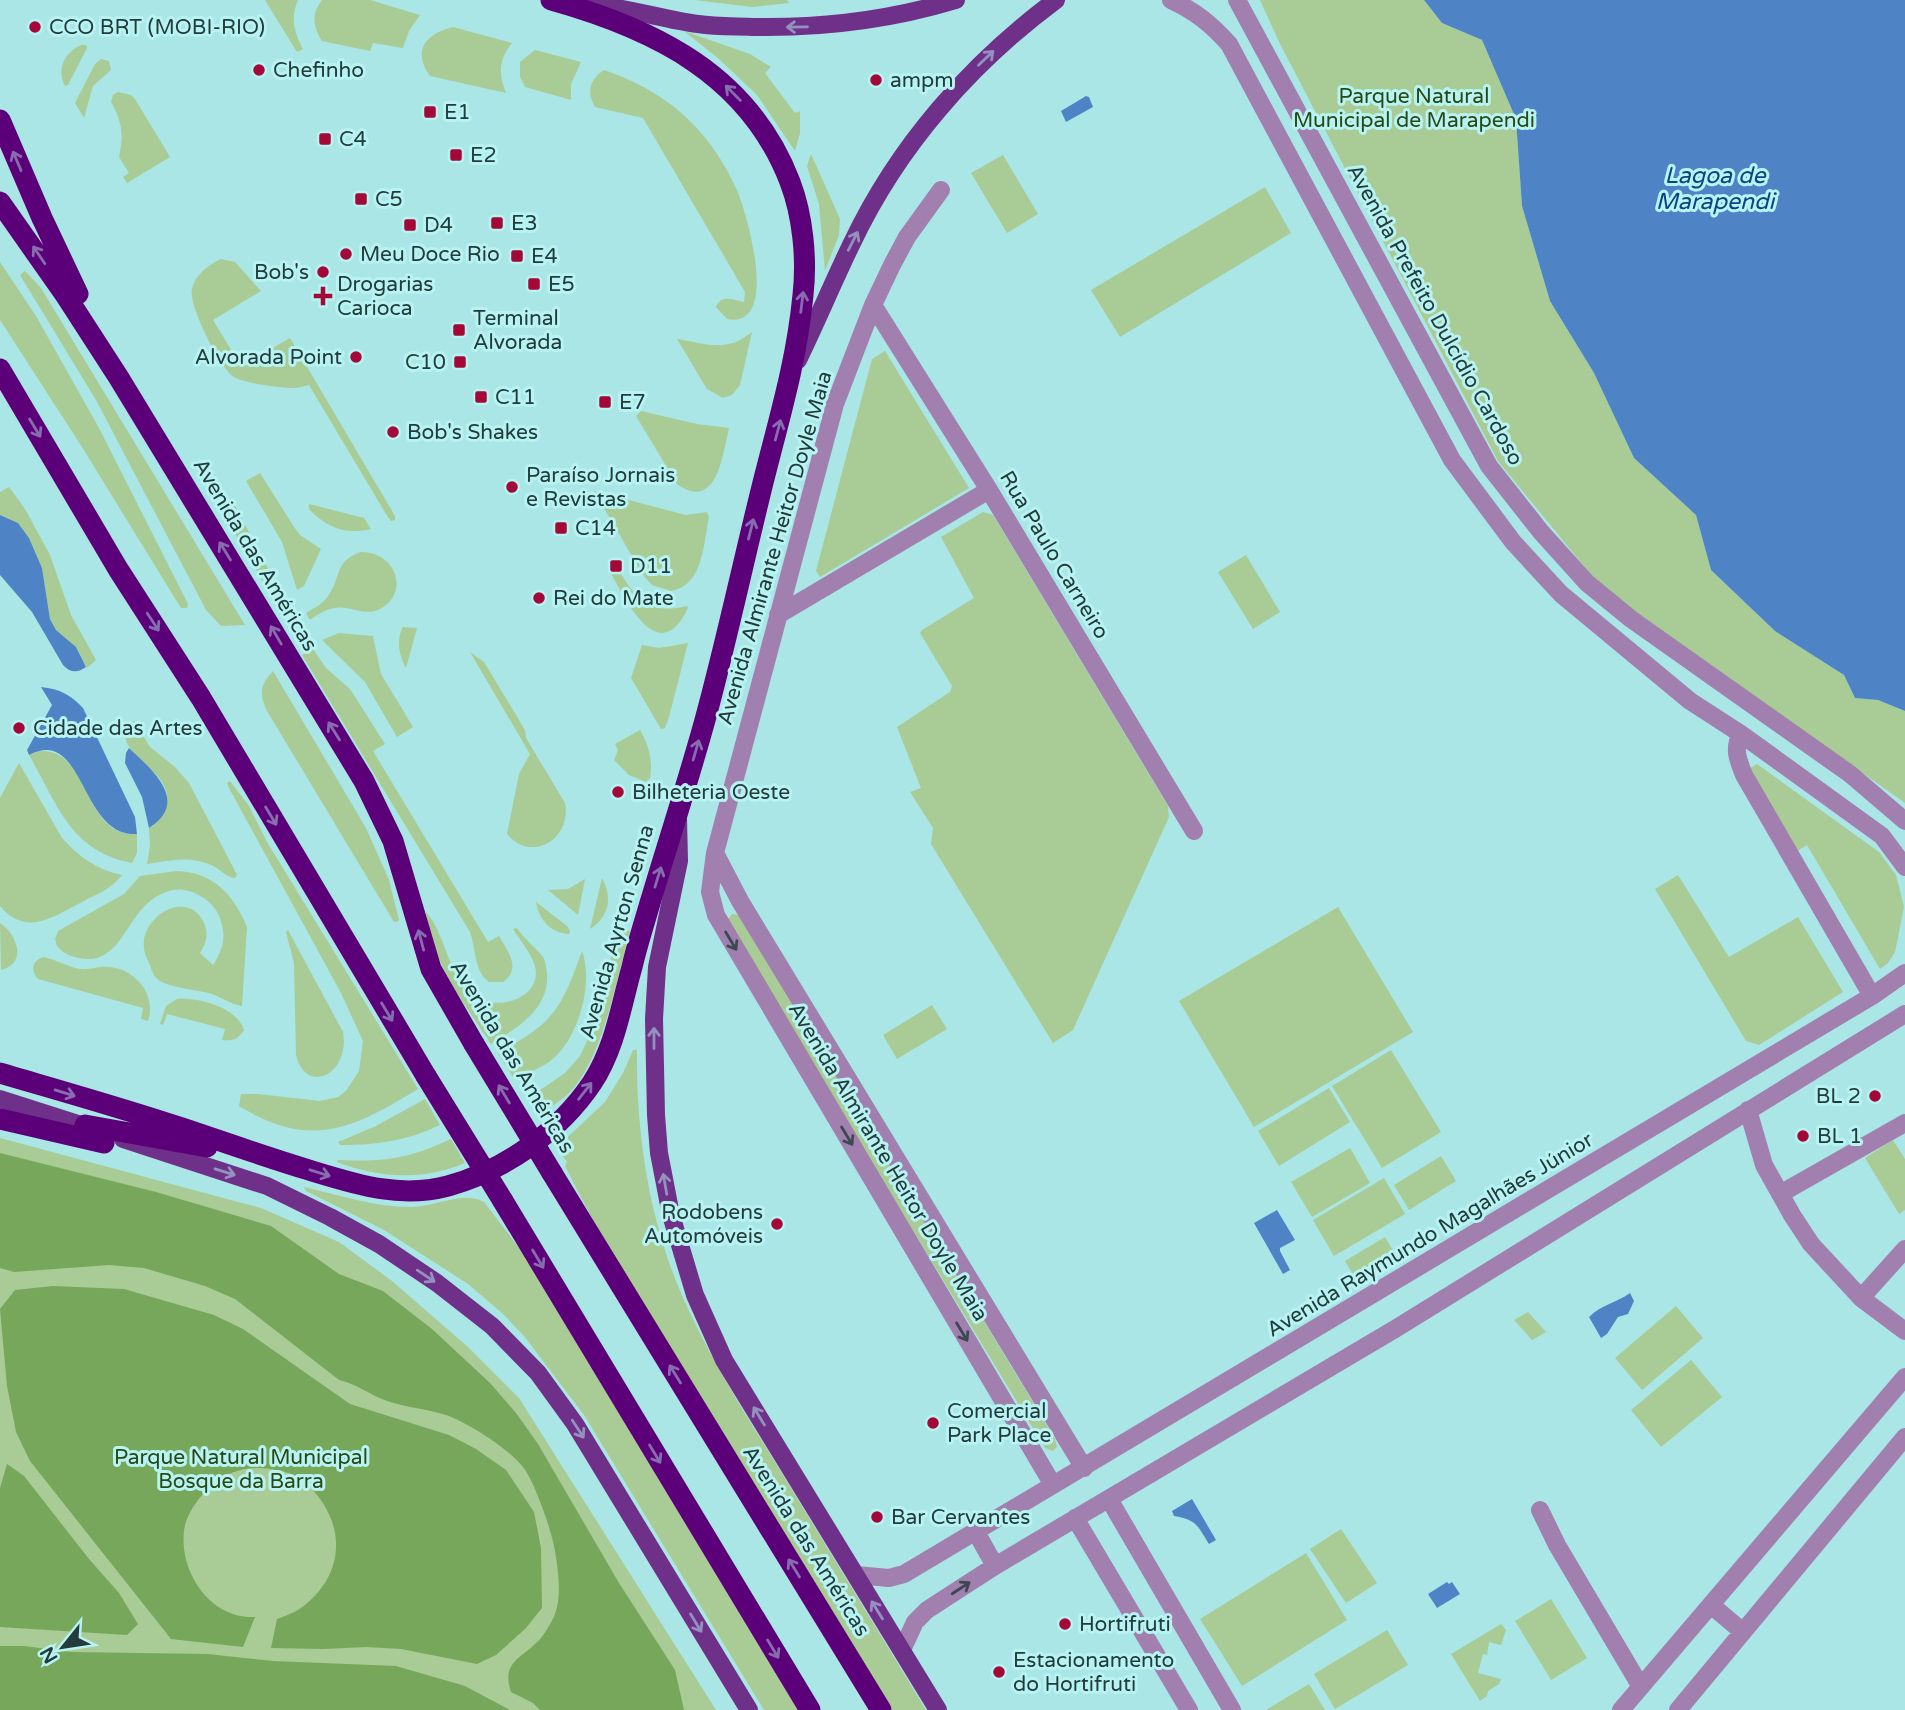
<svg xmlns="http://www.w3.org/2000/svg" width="1905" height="1710" viewBox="0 0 1905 1710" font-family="'Varela Round',sans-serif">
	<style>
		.green { fill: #a9cb96 }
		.forest { fill: #77a75b }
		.water { fill: #4e84c6 }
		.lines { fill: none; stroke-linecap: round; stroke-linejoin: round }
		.minor { stroke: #a180b0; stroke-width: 18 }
		.major { stroke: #6f3089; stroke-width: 18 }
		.highway { stroke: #5c0079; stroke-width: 21 }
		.highway-bridge { stroke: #5c0079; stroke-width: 21 }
		.oneway { stroke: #9392be }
		.oneway2 { stroke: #856daf }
		.oneway3 { stroke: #3c4952 }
		.poi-dot { fill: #a40836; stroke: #b7f3f2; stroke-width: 2.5 }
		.labels { text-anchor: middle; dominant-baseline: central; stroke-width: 6; stroke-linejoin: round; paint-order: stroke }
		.poi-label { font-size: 21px; fill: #233b3b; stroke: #b7f3f2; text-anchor: start }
		.park-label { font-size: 21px; fill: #294813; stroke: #b7f3f2 }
		.street-label { font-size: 21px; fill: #233b3b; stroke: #b7f3f2 }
		.water-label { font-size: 23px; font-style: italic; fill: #0c4482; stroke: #b7f3f2 }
	</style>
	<rect width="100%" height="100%" fill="#aae6e5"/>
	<!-- green -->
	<path class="green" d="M265,0H298C290,18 294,32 303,49L297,52Z
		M322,0H370L420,15L409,31L403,48L373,43L370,51L322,41C313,27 311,14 322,0Z
		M694,0H787L789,3L753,7Z
		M1260,0H1424L1442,23L1482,40L1516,119L1522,206L1550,301L1594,373L1634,458L1696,515L1711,570L1775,631L1844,675L1855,698L1878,700L1905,711V803L1601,587L1498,461L1280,44Z
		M453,27L512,43C499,59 498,74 506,93L430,76C412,51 425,34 453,27Z
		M684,31L750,54L771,67L765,73L795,113L800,111V133L795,151L757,95L719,59Z
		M81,45H86L87,48L68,85L65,86C56,70 64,53 81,45Z
		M535,50L581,62L571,84V100L525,87L520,77V62Z
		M101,59L109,61L111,70L93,86L84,118L75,103L95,64Z
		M604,70C642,83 676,103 702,134C716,150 727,169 736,188C747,212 781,330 727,319L716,307C721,294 733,300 744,302L745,292L643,118L595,107C586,92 590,79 604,70Z
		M118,92L131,95L135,99L170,157L127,183L123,177L129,173L119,157C124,135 122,121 111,102L113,95Z
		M811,154L840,219L839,235L825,271L819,204L807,166Z
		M1003,155L1038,214L1007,233L971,173Z
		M1265,187L1291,233L1120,337L1091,290Z
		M221,259L235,262L261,291L213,320L241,366L290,338L395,516V520L391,521L386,514L309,385C304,386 298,388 293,388C281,388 243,383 234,377C220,368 188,305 192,289C195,275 208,265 221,259Z
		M0,262L36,316L99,428L188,604L187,608H181L176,600L82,447L0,320Z
		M25,271L41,288L245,625L221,626L206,610L96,400L20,275Z
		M752,332L740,385L732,395L723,398L707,389L677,339C708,344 726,353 752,332Z
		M885,351L969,488L820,577L816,571L872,359Z
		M641,411L697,424L729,428C723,453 717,513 677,484L636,416Z
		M260,473L294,527L300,535L321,549L304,586L297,590L282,542L246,481Z
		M9,487L25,509L50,555L71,615L96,660L87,668L76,647L56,630L50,619L42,568L29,538L18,523L0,515V492Z
		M594,491L686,515L707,512L709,517C703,544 704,585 671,591L652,585L643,575Z
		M309,504L364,518L371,529C346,535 327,528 309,509Z
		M235,506L288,606L280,611L222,512Z
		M983,512L993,515L1168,806L1169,817L1073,1030L1053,1043L931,844L933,828L910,792L921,788L897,727L950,692L952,686L920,633L922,630L974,598L941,537Z
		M360,552C397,551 411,595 378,610C363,616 350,605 335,608C326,609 317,615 310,620L306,613C314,608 323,604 328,596C342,577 333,563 360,552Z
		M1246,555L1280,612L1253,629L1218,572Z
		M616,566C636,598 647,616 687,606L688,608C658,671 625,598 609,570Z
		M403,627L417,628L406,668C399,656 396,639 403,627Z
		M339,633L373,636L381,674L413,727L397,737L365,682L322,640Z
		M688,643L669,717L665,728L661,729L631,678L642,645L659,648Z
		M313,649L326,668L350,689L385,744L373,751L488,942L499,936C508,952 522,968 503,982H489C474,971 476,949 470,932L302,655Z
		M470,652L484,662L525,730L526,738L565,803C572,840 531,863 507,834L519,774L530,754Z
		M273,671L366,828L389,880L399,920L397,922H394L267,711C259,694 260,685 273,671Z
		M134,721L150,747L175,767L189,783L233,867L237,875L235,878C227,877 223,872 215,867C194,855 170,860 147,864L150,846L149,828L153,826C157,819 164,810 166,802C175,769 101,750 134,721Z
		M640,730C649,745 653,761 650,778L646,782L629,775L614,760L618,750L615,744Z
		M39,751C93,748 81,837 137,834V853L132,863C70,851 58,805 29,755Z
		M19,763L62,838C79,857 97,870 122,875C109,891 98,893 80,903C53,917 26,937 0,906V798Z
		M1757,764L1879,852L1896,875L1904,907L1895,952L1888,963L1880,969L1807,845L1796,852L1747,770Z
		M230,781L249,806L267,842L418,1089C352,1129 311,1150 239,1106L241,1094H258L320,1101L338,1097L346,1091L359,1071L363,1041L341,993L229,788L227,783Z
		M177,871C213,872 234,895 247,927L242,1006C231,1004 222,998 212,994C195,989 175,989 160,981C153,977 152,970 149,963C147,958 144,953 144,948C140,916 188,888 204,923C209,934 206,944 200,953L213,965C220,954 225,944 223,930C221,915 214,903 200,896C191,890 179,888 169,891C127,903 126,961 86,959C74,958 65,955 57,946L55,939L58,931L124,894L140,876Z
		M1678,875L1729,957L1798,917L1843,992L1759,1045L1746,1041L1655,889Z
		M602,878C613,898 609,917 590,929Z
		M585,879L578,915L548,890L568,889Z
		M536,902L567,926L570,931L569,934C551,933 539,920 536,902Z
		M1338,907L1413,1032L1254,1127L1179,1001Z
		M426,912C445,933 446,969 470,992C494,1015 543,999 535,966C531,953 520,940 513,929L517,928C524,939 535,947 543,957C546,962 546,968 547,973C550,1009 517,1028 491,1044C468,1009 427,955 426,912Z
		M732,914L739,915L1055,1439L1057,1447L1053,1451L1045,1448L726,922Z
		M0,923C17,934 28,963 1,970Z
		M627,929L630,932C616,979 603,1061 567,1095C559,1102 549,1108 540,1114L530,1097L565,1073L580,1056L589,1037L614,947Z
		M288,930L343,1032C350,1075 306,1096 296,1055L294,963L286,932Z
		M582,951C594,984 578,1041 549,1062C539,1069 526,1073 515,1080L498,1054C512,1045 527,1037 539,1027C563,1008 572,978 582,951Z
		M43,957C56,959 67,967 80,969C90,970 99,966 108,967C135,968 157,995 148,1021L141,1019L143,1008L38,979C30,970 32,961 43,957Z
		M177,999C198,997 237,1007 244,1030C238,1040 232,1041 222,1040L225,1029L167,1014L163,1025L160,1024L166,1006Z
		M932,1005L947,1029L897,1059L883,1035Z
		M633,1050H637C636,1134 649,1220 683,1298C713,1365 753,1426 791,1488C836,1562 881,1636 926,1710H892C829,1612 769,1512 708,1413C659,1331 607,1251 565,1166L567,1162L557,1147L605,1102L623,1073Z
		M1391,1050L1441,1132L1382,1168L1332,1086Z
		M1329,1088L1350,1122L1279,1166L1258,1131Z
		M425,1099L440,1125C407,1141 376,1145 340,1145L338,1142L376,1126Z
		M0,1138L261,1208L339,1242L392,1281L468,1347L519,1398L716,1710H0Z
		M451,1139L465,1163C423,1181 379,1178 337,1162L338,1160C385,1162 407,1159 451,1139Z
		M1893,1140L1905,1159V1210L1899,1214L1865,1158Z
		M1350,1148L1370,1183L1312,1217L1291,1182Z
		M1441,1156L1456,1181L1409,1210L1394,1185Z
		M1384,1178L1405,1214L1334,1256L1313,1220Z
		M304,1187C339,1195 374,1207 410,1207C434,1208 462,1190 484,1202L526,1257L800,1710H764L584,1415L524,1336L502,1313L468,1284L384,1230L306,1191Z
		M1385,1237L1397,1257L1357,1281L1345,1261Z
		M1676,1306L1703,1338L1642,1390L1615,1358Z
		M1528,1312L1546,1332L1532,1340L1514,1320Z
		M1691,1360L1722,1397L1661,1447L1631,1410Z
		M1341,1529L1377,1583L1346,1603L1310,1549Z
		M1306,1553L1347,1620L1242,1686L1200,1619Z
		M1551,1599L1587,1658L1551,1680L1515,1621Z
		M1501,1624L1506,1630L1501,1645L1489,1642L1487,1655L1483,1654L1478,1673L1501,1679L1499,1684L1488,1691L1487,1696L1480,1701L1451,1654Z
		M1387,1630L1408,1665L1335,1709L1314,1674Z
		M1309,1684L1325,1710H1266Z"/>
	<!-- forest -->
	<path class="forest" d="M0,1153L156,1192L271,1226L339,1274L383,1291L432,1329L490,1383L516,1413L538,1444L619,1583L675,1670L684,1710H540L533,1703L511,1692C502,1665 517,1660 534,1645C542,1639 551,1624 555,1614C562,1596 558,1570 555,1551C552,1532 535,1482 523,1467C509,1449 471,1425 449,1416C430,1409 407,1408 387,1401C370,1395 359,1385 339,1380L235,1299L205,1286L144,1268L109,1265L14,1272L0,1268Z
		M53,1286L124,1289L214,1315L243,1329L350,1404L449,1435L476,1449L506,1470L534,1512L541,1548L542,1608L526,1628L496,1655L477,1664L401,1649L366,1647L323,1649L271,1648L277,1619C285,1616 294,1613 301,1608C346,1575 347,1523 308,1485C296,1472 276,1469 259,1468C242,1467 224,1474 211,1486C200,1496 189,1510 185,1525C176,1568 209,1620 255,1617L243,1647L171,1639L30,1461L16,1432L7,1386L0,1309L15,1290Z
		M7,1464L24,1476L89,1559L119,1593L138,1624L127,1635L0,1627V1488Z
		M0,1646H24L71,1652L208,1654L273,1661L396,1666L465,1686L510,1710H0Z"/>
	<!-- water -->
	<path class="water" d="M1424,0H1905V711L1878,700L1855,698L1844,675L1775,631L1711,570L1696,515L1634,458L1594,373L1550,301L1522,206L1516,119L1482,40L1442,23Z
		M1086,96L1089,97L1093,107L1066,122L1061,111Z
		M0,515L18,523L29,538L42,568L50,619L56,630L76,647L86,667C78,673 70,673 63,665L32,612L0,575Z
		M41,687C60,689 71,695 83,708L135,817L137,834C80,838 85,725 29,755L27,750L52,705Z
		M129,748C151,769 191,801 149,828L142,797L125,763L126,753Z
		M1277,1210L1295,1240L1280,1248V1251L1290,1270L1283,1274L1254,1223Z
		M1630,1293L1634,1301L1628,1314L1618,1317L1607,1334L1601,1338L1589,1317C1601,1305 1616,1303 1630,1293Z
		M1192,1499L1216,1540L1209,1544C1197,1525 1197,1520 1174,1516L1172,1511Z
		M1447,1582L1449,1584L1452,1582L1460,1594L1437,1608L1428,1594Z"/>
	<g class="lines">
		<!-- minor -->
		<path class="minor" d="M1171,0C1195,11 1211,24 1229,44L1452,460L1513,542L1561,594L1690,701L1741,734L1882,836L1905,867
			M1237,0L1489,466L1541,532L1587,583L1631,619L1850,774L1905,821
			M941,190L907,237L892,265L873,305L835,404L715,853L710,892L716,915L1053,1485
			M873,305L989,490L1194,831
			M778,615L989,490
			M1741,734C1733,749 1738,760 1744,775L1872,996
			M715,853L740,901L1084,1468
			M1748,1110L1764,1165L1792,1215L1811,1244L1861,1298L1905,1331
			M1780,1194L1905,1123
			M1861,1298L1905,1249
			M1109,1499L1232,1710
			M1540,1510L1557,1545L1641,1687
			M1075,1518L1189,1710
			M976,1532L995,1566
			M856,1575L889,1578L904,1574L1872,996L1905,973
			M1711,1605L1743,1632
			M902,1650L915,1622L927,1610L995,1566L1395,1329L1905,1014
			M1621,1710L1905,1377
			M1678,1710L1905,1437"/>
		<!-- major -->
		<path class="major" d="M582,5C622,5 659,19 698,24C717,27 737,26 756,27C825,28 890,20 956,0
			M798,360C817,321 833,282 852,243C898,146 970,64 1056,0
			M678,818L679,861L657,967L654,1019L656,1115L659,1153L671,1215L695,1295L724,1360L938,1710
			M0,1099L97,1130
			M123,1139L267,1186L330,1217L379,1244L437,1283L492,1326L538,1373L575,1424L749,1710"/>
		<!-- highway -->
		<path class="highway" d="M0,120L42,218L78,294
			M0,202L66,296L119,378L364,781L393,841L431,969L474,1044
			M0,369L118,569L201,698L426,1076
			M0,1073C61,1091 122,1108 182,1128C224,1142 266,1157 309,1170C355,1184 399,1199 448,1186C505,1170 559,1132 592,1083C615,1048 621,1006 632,967C637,945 644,924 650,903C668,842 688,782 705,720C725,647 741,572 759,499C776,428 796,368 803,295C807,259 803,216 790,182C749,75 655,29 551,0
			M0,1119L104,1143
			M85,1125L207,1147
			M552,1173L881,1710
			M503,1201L810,1710"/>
		<!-- highway-bridge -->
		<path class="highway-bridge" d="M474,1044L552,1173
			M426,1076L503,1201"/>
	</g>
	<!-- one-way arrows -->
	<defs><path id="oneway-shaft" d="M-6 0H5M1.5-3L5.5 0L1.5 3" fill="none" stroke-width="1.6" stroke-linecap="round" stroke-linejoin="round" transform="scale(1.75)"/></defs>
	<g class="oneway">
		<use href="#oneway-shaft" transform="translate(797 27) rotate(179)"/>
		<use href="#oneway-shaft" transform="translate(986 58) rotate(-44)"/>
		<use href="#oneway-shaft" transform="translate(853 241) rotate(-63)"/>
		<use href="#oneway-shaft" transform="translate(654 1038) rotate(-90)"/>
		<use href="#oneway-shaft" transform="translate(225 1172) rotate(17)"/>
		<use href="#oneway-shaft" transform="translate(665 1184) rotate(-100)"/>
		<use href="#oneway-shaft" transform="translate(426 1276) rotate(34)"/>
		<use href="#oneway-shaft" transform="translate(759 1416) rotate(-121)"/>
		<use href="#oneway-shaft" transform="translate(578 1429) rotate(57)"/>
		<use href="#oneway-shaft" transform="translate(877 1610) rotate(-122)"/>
		<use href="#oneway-shaft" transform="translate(696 1623) rotate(59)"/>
	</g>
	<g class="oneway2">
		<use href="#oneway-shaft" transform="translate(733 93) rotate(-135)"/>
		<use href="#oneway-shaft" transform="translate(17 161) rotate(-113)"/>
		<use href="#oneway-shaft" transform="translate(39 255) rotate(-124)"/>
		<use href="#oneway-shaft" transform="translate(802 302) rotate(-83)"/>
		<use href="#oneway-shaft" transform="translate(35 428) rotate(59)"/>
		<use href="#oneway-shaft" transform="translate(778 430) rotate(-75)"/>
		<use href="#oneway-shaft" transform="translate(751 529) rotate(-76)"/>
		<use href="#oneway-shaft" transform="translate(225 551) rotate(-122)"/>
		<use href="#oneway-shaft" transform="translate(153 622) rotate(57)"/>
		<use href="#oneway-shaft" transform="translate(276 635) rotate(-120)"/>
		<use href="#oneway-shaft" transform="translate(334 731) rotate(-122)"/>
		<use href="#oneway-shaft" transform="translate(696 750) rotate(-74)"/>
		<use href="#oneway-shaft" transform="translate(271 816) rotate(59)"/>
		<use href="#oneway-shaft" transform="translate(658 877) rotate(-73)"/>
		<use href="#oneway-shaft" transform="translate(421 940) rotate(-105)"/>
		<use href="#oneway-shaft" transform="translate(387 1012) rotate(59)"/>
		<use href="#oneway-shaft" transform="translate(585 1091) rotate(-52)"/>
		<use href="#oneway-shaft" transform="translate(65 1093) rotate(17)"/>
		<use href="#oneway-shaft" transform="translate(504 1094) rotate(-121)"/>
		<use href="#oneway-shaft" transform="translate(320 1173) rotate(17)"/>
		<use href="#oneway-shaft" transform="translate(538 1259) rotate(59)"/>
		<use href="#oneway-shaft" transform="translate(675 1374) rotate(-122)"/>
		<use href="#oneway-shaft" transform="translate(655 1454) rotate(59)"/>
		<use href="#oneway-shaft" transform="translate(794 1568) rotate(-122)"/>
		<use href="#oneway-shaft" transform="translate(773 1649) rotate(59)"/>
	</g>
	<g class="oneway3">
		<use href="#oneway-shaft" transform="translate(731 941) rotate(59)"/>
		<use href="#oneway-shaft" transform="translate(847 1136) rotate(59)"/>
		<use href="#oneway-shaft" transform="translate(962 1332) rotate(59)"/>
		<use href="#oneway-shaft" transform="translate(961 1588) rotate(-33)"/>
	</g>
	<!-- markers -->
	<g class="poi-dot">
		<circle cx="35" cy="27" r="7"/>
		<circle cx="259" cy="70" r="7"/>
		<circle cx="876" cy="80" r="7"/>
		<rect x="423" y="105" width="14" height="14" rx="3.5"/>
		<rect x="318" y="132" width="14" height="14" rx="3.5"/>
		<rect x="449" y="148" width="14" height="14" rx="3.5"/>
		<rect x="354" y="192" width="14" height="14" rx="3.5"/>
		<rect x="490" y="216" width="14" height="14" rx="3.5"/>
		<rect x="403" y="218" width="14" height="14" rx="3.5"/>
		<circle cx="346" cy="254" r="7"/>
		<rect x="510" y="249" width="14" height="14" rx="3.5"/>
		<circle cx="323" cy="272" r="7"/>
		<rect x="527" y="277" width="14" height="14" rx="3.5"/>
		<path d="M319.5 285.5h7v7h7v7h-7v7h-7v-7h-7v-7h7z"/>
		<rect x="452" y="323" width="14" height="14" rx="3.5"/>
		<circle cx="356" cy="357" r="7"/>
		<rect x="453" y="355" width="14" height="14" rx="3.5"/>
		<rect x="474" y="390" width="14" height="14" rx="3.5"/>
		<rect x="598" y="395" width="14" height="14" rx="3.5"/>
		<circle cx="393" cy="432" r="7"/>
		<circle cx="512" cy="487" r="7"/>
		<rect x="554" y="521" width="14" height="14" rx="3.5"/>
		<rect x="609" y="559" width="14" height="14" rx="3.5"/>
		<circle cx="539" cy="598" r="7"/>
		<circle cx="19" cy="728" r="7"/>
		<circle cx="618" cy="792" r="7"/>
		<circle cx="1875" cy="1096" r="7"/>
		<circle cx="1803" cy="1136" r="7"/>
		<circle cx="777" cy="1224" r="7"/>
		<circle cx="933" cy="1423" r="7"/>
		<circle cx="877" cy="1517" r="7"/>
		<circle cx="1065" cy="1624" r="7"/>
		<circle cx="999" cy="1672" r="7"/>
	</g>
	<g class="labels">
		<!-- poi labels -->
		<g class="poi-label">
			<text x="49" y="27">CCO BRT (MOBI-RIO)</text>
			<text x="273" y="70">Chefinho</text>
			<text x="890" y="80">ampm</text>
			<text x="444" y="112">E1</text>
			<text x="339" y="139">C4</text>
			<text x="470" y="155">E2</text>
			<text x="375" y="199">C5</text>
			<text x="511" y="223">E3</text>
			<text x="424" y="225">D4</text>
			<text x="360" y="254">Meu Doce Rio</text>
			<text x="531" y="256">E4</text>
			<text x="309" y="272" text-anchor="end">Bob's</text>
			<text x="337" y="284">Drogarias<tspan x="337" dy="24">Carioca</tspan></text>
			<text x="548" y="284">E5</text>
			<text x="473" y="318">Terminal<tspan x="473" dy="24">Alvorada</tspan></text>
			<text x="342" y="357" text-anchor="end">Alvorada Point</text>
			<text x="446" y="362" text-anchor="end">C10</text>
			<text x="495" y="397">C11</text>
			<text x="619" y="402">E7</text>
			<text x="407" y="432">Bob's Shakes</text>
			<text x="526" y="475">Paraíso Jornais<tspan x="526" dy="24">e Revistas</tspan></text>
			<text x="575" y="528">C14</text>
			<text x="630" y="566">D11</text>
			<text x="553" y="598">Rei do Mate</text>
			<text x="33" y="728">Cidade das Artes</text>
			<text x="632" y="792">Bilheteria Oeste</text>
			<text x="1861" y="1096" text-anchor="end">BL 2</text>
			<text x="1817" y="1136">BL 1</text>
			<text x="763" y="1212" text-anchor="end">Rodobens<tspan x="763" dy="24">Automóveis</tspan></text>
			<text x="947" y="1411">Comercial<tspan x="947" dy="24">Park Place</tspan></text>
			<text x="891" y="1517">Bar Cervantes</text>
			<text x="1079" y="1624">Hortifruti</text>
			<text x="1013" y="1660">Estacionamento<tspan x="1013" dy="24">do Hortifruti</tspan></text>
		</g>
		<!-- park labels -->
		<g class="park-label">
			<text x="1414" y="96">Parque Natural<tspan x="1414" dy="24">Municipal de Marapendi</tspan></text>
			<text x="241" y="1457">Parque Natural Municipal<tspan x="241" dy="24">Bosque da Barra</tspan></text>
		</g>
		<!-- street labels -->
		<g class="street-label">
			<text transform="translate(1435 315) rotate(61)">Avenida Prefeito Dulcídio Cardoso</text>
			<text transform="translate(775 548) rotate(-74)">Avenida Almirante Heitor Doyle Maia</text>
			<text transform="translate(255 555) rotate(59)">Avenida das Américas</text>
			<text transform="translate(1054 555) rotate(59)">Rua Paulo Carneiro</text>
			<text transform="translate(617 932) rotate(-74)">Avenida Ayrton Senna</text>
			<text transform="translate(512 1057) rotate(59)">Avenida das Américas</text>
			<text transform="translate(888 1162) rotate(59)">Avenida Almirante Heitor Doyle Maia</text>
			<text transform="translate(1430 1235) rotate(-31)">Avenida Raymundo Magalhães Júnior</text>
			<text transform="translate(806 1541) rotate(58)">Avenida das Américas</text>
		</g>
		<!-- water labels -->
		<g class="water-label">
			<text x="1715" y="176">Lagoa de<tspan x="1715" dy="26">Marapendi</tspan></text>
		</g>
	</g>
	<!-- north arrow -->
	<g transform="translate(63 1647) rotate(240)" stroke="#b7f3f2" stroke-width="5" paint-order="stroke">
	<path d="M0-5L12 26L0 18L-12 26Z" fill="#233b3b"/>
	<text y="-10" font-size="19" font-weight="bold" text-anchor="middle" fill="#233b3b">N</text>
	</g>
</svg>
